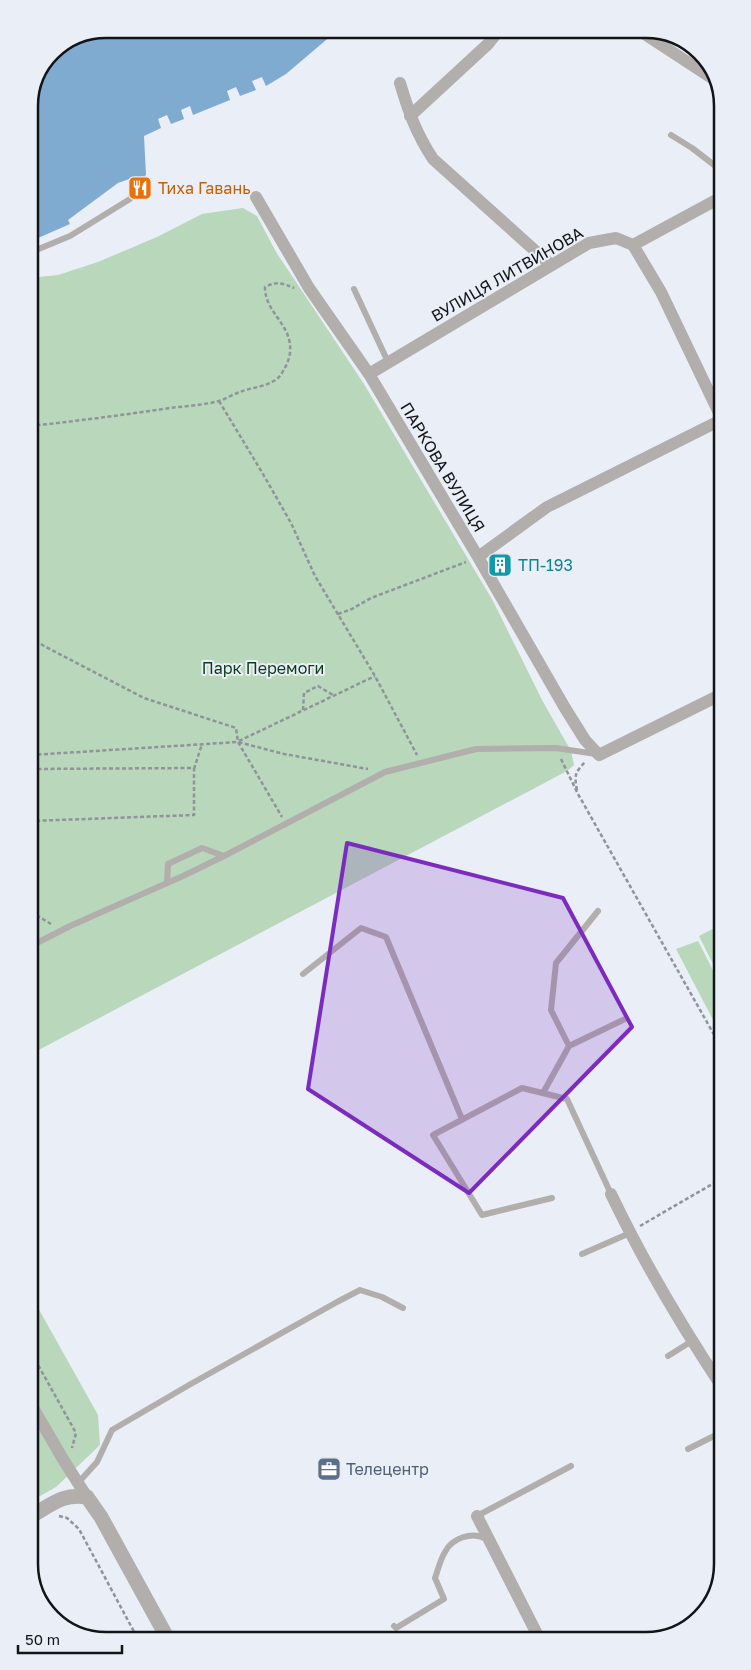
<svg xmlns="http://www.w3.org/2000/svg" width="751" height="1670" viewBox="0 0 751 1670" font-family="'Golos Text',sans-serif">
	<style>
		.green { fill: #b8d7bb }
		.water { fill: #80abd0 }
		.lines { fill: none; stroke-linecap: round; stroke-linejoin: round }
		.path { stroke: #90939a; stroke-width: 2.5; stroke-dasharray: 4 2.5; stroke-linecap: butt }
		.service { stroke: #b1aeab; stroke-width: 6 }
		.minor { stroke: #b1aeab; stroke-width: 12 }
		.tertiary { stroke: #b1aeab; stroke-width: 15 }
		.marked { fill: #7b2cbf; fill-opacity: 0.2; stroke: #7b2cbf; stroke-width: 4; stroke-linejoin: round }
		.labels { text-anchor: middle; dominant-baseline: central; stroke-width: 4; stroke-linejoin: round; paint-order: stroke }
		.food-label { font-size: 16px; fill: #c56008; stroke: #e9eef7; text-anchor: start }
		.street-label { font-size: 16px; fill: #121417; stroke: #e9eef7 }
		.culture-label { font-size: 16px; fill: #0d838f; stroke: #e9eef7; text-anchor: start }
		.park-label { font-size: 16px; fill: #093b16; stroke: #e9eef7 }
		.service-label { font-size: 16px; fill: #4e5e75; stroke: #e9eef7; text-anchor: start }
		.rim { fill: none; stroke: #121417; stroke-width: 2.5 }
	</style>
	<rect width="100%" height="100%" fill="#e9eef7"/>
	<!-- green -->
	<path class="green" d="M243,208L257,216L276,252L364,384L493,601L542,700L571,751L574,765L567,771L31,1054L29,278L58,275L98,262L157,237L202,214Z
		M720,925L721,980L699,936Z
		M698,941L721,986V1035L676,949Z
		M32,1297L98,1415L100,1445L56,1487L33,1500Z"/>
	<!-- water -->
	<path class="water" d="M105,29H339L286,74L266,86L262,77L252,81L256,90L240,96L236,87L227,91L230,100L193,115L190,106L181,110L184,119L171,124L167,115L158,119L161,128L144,136L146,175L138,181L135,177L118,183L68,220L70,224L29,242V100L51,51Z"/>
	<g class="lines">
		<!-- path -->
		<path class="path" d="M219,401L263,474L291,523L315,576L375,676L417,755
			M30,426C77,421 123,415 170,408C186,406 204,405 219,401C226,399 233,394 240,392C252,387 269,387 279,377C284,371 289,361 290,353C293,324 265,314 265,287C276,281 282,283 294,288
			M338,614L352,609L371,598L466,562
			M30,637L44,646L144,698L236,728L238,742L282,817
			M303,710L304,693L318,686L333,695
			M239,741L375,676
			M31,755L238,742L284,754L368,769
			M561,759L578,794L721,1047
			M31,769L194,768V815L31,821
			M194,769L202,744
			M577,790C574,775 575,773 585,762
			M31,912L51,924
			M640,1226L721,1179
			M32,1354L76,1433L72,1448
			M59,1516L67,1518L79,1529L139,1641"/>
		<!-- service -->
		<path class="service" d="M671,135L692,148L718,168
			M29,253L70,236L130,199
			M354,289L388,362
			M167,883L168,864L202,848L224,856
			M31,946L70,926L183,876L224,856L385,772L476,749L556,748L596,754
			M303,974L361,928L386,937L462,1119
			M569,1046L551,1010L556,963L598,911
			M543,1093L569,1046L625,1019
			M552,1198L482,1215L433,1135L522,1088L567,1099L611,1194
			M582,1254L630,1233
			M668,1356L692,1341
			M688,1449L722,1432
			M78,1483L97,1462L112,1430L189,1385L337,1302L360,1290L382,1297L403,1308
			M477,1516L571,1466
			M394,1626L396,1628L444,1599L435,1578C438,1570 440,1560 445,1552C452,1538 472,1531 486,1539"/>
		<!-- minor -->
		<path class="minor" d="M637,29L718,82
			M400,83C409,113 416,133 433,159L551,265
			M410,116L488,44L500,29
			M256,197L309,288L369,374L478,557L565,708L585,740L599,755L720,695
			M633,245L661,292L719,413
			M369,374L589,243L616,238L633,245L718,199
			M478,557L547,507L719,421
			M611,1194C643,1261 681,1325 722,1387
			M32,1406L64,1461L87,1497
			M477,1516L539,1638"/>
		<!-- tertiary -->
		<path class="tertiary" d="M33,1515C52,1504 64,1493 87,1497L101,1517L169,1641"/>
	</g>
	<!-- marked area -->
	<path class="marked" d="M347,843L563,898L632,1027L469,1193L308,1089Z"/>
	<!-- icons -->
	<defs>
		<g id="restaurant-square" transform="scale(1.25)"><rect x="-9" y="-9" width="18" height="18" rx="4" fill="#e8710a" stroke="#e9eef7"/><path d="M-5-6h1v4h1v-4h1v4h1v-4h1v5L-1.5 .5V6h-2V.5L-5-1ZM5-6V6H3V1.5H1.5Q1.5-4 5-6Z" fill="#fff"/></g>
		<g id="building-square" transform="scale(1.25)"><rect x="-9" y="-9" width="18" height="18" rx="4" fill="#0f9aa8" stroke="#e9eef7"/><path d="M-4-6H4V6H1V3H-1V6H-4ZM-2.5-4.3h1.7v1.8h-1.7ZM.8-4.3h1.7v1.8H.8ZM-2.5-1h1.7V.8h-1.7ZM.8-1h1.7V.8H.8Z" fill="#fff"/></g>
		<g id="office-square" transform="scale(1.25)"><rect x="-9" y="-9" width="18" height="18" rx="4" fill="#5c6f8a" stroke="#e9eef7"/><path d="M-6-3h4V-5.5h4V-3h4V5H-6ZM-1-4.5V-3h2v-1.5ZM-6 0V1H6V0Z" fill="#fff"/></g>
	</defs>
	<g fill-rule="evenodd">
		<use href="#restaurant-square" x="140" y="188"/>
		<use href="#building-square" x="500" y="565"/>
		<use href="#office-square" x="329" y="1469"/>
	</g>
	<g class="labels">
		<!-- food labels -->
		<g class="food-label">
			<text x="158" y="188">Тиха Гавань</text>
		</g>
		<!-- street labels -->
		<g class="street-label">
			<text transform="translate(507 274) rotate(-30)">ВУЛИЦЯ ЛИТВИНОВА</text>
			<text transform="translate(443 467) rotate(59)">ПАРКОВА ВУЛИЦЯ</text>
		</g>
		<!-- culture labels -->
		<g class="culture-label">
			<text x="518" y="565">ТП-193</text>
		</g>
		<!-- park labels -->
		<g class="park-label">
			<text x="263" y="668">Парк Перемоги</text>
		</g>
		<!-- service labels -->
		<g class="service-label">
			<text x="346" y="1469">Телецентр</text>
		</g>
	</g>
	<!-- crop -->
	<path d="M0 0H751V1670H0ZM106 38H646A68 68 0 0 1 714 106V1564A68 68 0 0 1 646 1632H106A68 68 0 0 1 38 1564V106A68 68 0 0 1 106 38Z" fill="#e9eef7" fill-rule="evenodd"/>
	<path class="rim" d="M106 38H646A68 68 0 0 1 714 106V1564A68 68 0 0 1 646 1632H106A68 68 0 0 1 38 1564V106A68 68 0 0 1 106 38Z"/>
	<!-- scale -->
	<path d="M18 1645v8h104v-8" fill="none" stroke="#121417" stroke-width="2.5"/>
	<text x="25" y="1645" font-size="15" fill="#121417" stroke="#e9eef7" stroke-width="4" paint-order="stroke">50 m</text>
</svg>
